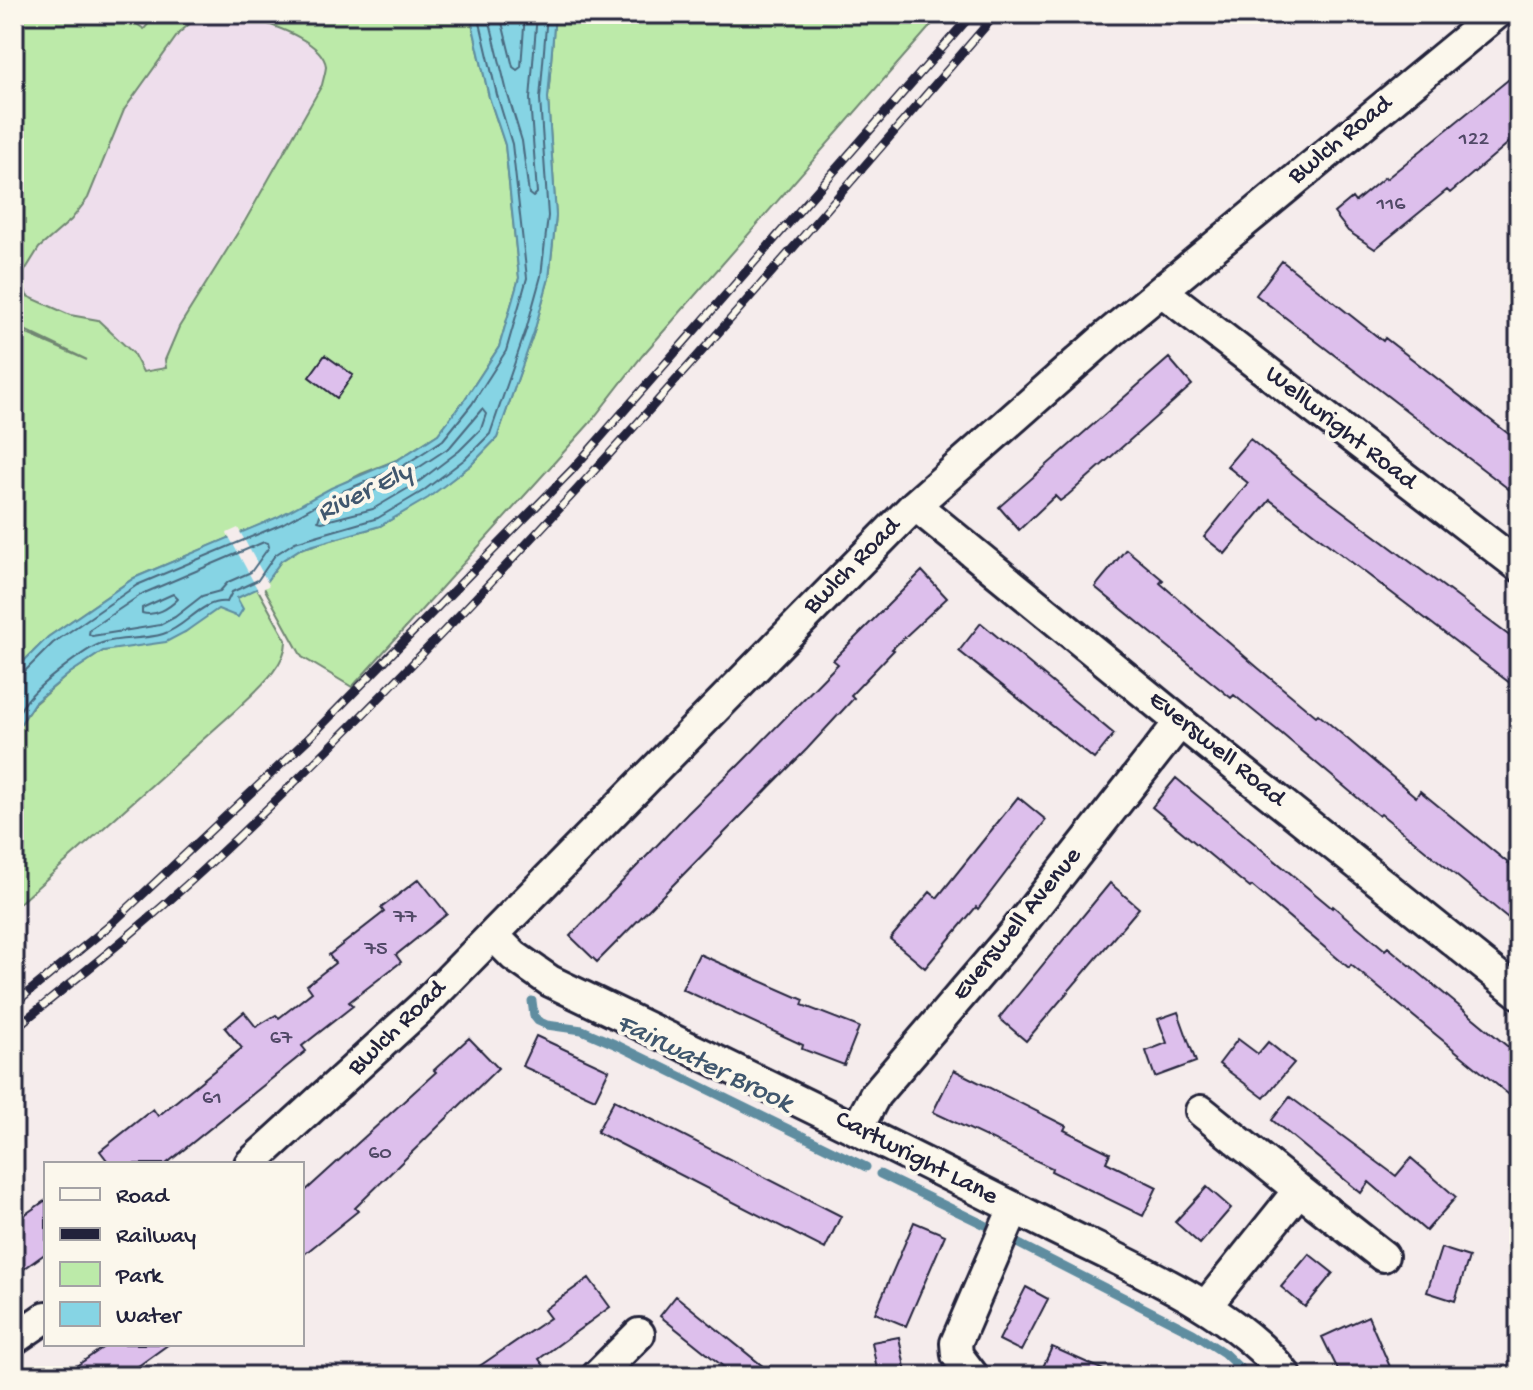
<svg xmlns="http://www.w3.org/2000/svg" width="1533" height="1390" viewBox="0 0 1533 1390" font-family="'Gochi Hand',sans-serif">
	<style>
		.built { fill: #eedeec }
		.green { fill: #bceaa9; stroke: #6f8672; stroke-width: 2 }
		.water { fill: #86d4e4; stroke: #5e8da0; stroke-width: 2 }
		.pier { fill: #f5ecec }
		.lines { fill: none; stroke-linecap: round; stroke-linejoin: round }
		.shore { stroke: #4a697f; stroke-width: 2 }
		.stream { stroke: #5e8da0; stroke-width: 9 }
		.building { fill: #ddbfec; stroke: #22223b; stroke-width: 2 }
		.minor-casing { stroke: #22223b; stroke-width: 36 }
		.minor { stroke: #fbf7ec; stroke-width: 30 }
		.rail-casing { stroke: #22223b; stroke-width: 9 }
		.rail { stroke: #fbf7ec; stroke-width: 6; stroke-dasharray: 18; stroke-linecap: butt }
		.labels { text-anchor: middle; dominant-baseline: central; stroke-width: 8; stroke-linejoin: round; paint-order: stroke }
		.number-label { font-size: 22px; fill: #514967 }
		.street-label { font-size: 26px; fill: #22223b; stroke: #fbf7ec }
		.water-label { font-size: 28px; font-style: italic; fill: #40576e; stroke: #fbf7ec }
	</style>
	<rect width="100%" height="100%" fill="#f5ecec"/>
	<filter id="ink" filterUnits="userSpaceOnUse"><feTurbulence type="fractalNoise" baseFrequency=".0125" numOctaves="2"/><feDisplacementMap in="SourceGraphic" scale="16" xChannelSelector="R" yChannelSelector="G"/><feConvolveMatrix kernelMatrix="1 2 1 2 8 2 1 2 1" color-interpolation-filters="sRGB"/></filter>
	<g filter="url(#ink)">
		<!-- built -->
		<path class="built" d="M201,14H240L301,38L317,50L326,66L322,85L308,112L179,327L166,368L143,372L133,353L98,320L70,315L27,296L21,277L39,248L71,220L124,110L150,70L179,33Z"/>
		<!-- green -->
		<path class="green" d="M14,14H122L144,29L157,14H201L179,33L124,110L88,198L71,220L39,248L21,277L27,296L70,315L98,320L133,353L143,372L166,368L165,360L179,327L245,221L322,85C323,80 326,71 326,66C322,38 263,23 240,14H315L326,18L330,14H470L489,97L505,145L519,278L499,347L465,399L438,434L399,459L361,474L279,517L134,578L48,637L14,671V335L18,330L87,360L14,325Z
			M555,14H941L642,356L589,424L352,687L302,657L263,586L281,561L300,549L380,526L427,498L471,465L497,438L534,332L549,278L556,216L548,98Z
			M257,588L286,640C287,666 254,692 237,709L14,908V734L34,704L70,673L103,651L185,632L211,611Z"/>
		<!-- water -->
		<path class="water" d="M470,14H555L548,98L556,216L549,278L534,332L497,438L471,465L428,498L380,526L300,549L281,561L263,586L237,598L243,609L238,617L218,609L185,632L166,642L103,651L70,673L34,703L14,734V671L48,637L134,578L278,517L331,488L399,459L438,434L465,399L499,347L519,278L505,145L489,97Z"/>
		<!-- pier -->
		<path class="pier" d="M238,528L269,585L259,592L227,533Z"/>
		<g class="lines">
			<!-- shore -->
			<path class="shore" d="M488,14L507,92L522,141L529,194L533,197L537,193L530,99L537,14
				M500,14L513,67L517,70L521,67L525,14
				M482,409L486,414L481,429L459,451L417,483L373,509L322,522L318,521L320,515L409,474L450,447Z
				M264,542L268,543L269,547L251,572L228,582L220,591L202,596L175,617L160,625L92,636L89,634L90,629L142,594Z
				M173,594L178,599C169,608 155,617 142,613V608Z
				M14,676L22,674L53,643L137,585L282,524L334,495L403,466L443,440L472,404L506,351L527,278L512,144L497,95L478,14
				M14,719C18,713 23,705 28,699C39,685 86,648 102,643C121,637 144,640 163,634C187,627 201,599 227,602L232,592L258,580L275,555L295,542L378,518L423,491L465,459L490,434L526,330L541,276L548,216L540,99L547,14"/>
			<!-- stream -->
			<path class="stream" d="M532,1001L534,1016L538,1021L547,1025L582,1030L619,1046L866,1167
				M880,1174L985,1225
				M1019,1244L1193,1333L1224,1353L1248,1376"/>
		</g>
		<!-- building -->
		<path class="building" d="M1519,71V134L1450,193L1447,190L1375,249L1348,231L1334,213L1352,198L1355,202L1385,177L1386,179Z
			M1282,261L1383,341L1385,338L1519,442V497L1256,295Z
			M325,355L353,375L337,398L309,377Z
			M1169,358L1192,385L1068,495L1060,501L1055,496L1019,530L999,507Z
			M1250,439L1302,481L1519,643V690L1270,500L1225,554L1204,537L1248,483L1227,466Z
			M1126,549L1163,580L1160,583L1257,667L1316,716L1318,714L1416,797L1420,791L1519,872V927L1381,814L1379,816L1282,734L1234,695L1231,698L1095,587Z
			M922,571L947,598L892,649L894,650L851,695L854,698L807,749L597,962L570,936L687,814L736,766L737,767L838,664L833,660Z
			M981,623L1114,734L1094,759L959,651Z
			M1176,778L1332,908L1333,906L1385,950L1388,947L1519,1056V1103L1351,965L1349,968L1252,886L1250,888L1152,807Z
			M1018,797L1046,820L978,909L976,907L925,968L890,939L930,892L937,898Z
			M419,879L447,914L396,955L401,962L349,1002L353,1006L302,1046L306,1051L166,1164H110L100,1151L153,1109L158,1116L242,1048L225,1028L244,1012L256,1027L276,1015L279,1018L312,992L307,985L335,963L329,955L384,912L381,908Z
			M1110,883L1139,908L1026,1041L999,1018Z
			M699,954L804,1000L802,1005L859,1027L844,1065L802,1049L803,1045L682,989Z
			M1178,1012L1196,1062L1155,1077L1146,1051L1167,1043L1158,1019Z
			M536,1036L609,1070L595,1099L522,1066Z
			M469,1038L498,1068L355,1208L358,1211L302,1256V1194L436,1072L434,1070Z
			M1238,1039L1258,1054L1268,1042L1294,1063L1264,1098L1219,1064Z
			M954,1070L1066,1126L1064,1130L1110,1153L1106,1162L1157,1187L1143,1216L1051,1171L1052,1168L933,1112Z
			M1290,1097L1396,1176L1411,1158L1456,1197L1426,1231L1369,1182L1361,1193L1272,1120Z
			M614,1100L841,1216L825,1249L597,1132Z
			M1207,1187L1231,1208L1200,1244L1175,1222Z
			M46,1200V1253L14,1276V1222Z
			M914,1222L945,1235L906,1326L875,1313Z
			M1441,1248L1469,1257L1455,1301L1427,1292Z
			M1309,1254L1333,1273L1305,1307L1281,1287Z
			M589,1278L610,1307L539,1359L544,1366L529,1376H465L550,1318L544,1310Z
			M1026,1287L1048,1299L1021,1351L999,1340Z
			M676,1296L775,1376H735L660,1316Z
			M1368,1316L1394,1376H1341L1322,1337Z
			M899,1337L906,1373L878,1376L872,1342Z
			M108,1344H169L137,1367L143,1376H62Z
			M1052,1347L1117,1376H1039Z"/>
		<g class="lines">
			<!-- minor casing -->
			<g class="minor-casing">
				<path id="minor" d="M1162,291L1519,566
					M915,505L1180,722L1519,993
					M493,935L514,956L550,981C713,1059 875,1137 1036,1219C1114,1259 1234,1306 1286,1376
					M1201,1111L1299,1190L1206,1306
					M857,1129L875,1095L1015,932L1180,722
					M250,1164L423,1006L915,505L1109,334L1496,14
					M1299,1190L1383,1256
					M14,1339L46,1317
					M597,1376L639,1334
					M973,1376L957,1355L956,1343L1014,1208"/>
			</g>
			<!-- minor -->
			<use href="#minor" class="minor"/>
			<!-- rail casing -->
			<g class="rail-casing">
				<path id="rail" d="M14,1004L109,926L310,737L572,470L972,14
					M14,1029C78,977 144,925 204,869C488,603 742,308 996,14"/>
			</g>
			<!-- rail -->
			<use href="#rail" class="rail"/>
		</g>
	</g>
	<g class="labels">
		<!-- number labels -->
		<g class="number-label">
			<text x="1474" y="140">122</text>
			<text x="1391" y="205">116</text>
			<text x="405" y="918">77</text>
			<text x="376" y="950">75</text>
			<text x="281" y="1039">67</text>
			<text x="212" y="1099">61</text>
			<text x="380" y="1154">60</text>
		</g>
		<!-- street labels -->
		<g class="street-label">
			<text transform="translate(1341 141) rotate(-39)">Bwlch Road</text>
			<text transform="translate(1340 429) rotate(38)">Wellwright Road</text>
			<text transform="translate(853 567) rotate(-45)">Bwlch Road</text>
			<text transform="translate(1216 750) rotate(39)">Everswell Road</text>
			<text transform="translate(1018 925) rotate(-51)">Everswell Avenue</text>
			<text transform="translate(398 1029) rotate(-44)">Bwlch Road</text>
			<text transform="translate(916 1159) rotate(27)">Cartwright Lane</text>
		</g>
		<!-- water labels -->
		<g class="water-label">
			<text transform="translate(365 493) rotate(-26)">River Ely</text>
			<text transform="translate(704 1064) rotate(26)">Fairwater Brook</text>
		</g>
	</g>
	<!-- margin -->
	<rect width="1533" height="1390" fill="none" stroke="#fbf7ec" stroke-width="48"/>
	<rect x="24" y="24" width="1485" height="1342" fill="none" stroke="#22223b" stroke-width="3" filter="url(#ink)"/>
	<!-- legend -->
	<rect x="44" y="1162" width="260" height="184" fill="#fbf7ec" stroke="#a4a2a5" stroke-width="2"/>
	<rect x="60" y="1188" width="40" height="12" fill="#fbf7ec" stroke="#a4a2a5" stroke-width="2"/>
	<text x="116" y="1202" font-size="24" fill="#22223b">Road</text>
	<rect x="60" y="1228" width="40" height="12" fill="#22223b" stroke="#a4a2a5" stroke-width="2"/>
	<text x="116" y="1242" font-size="24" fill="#22223b">Railway</text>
	<rect x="60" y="1262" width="40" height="24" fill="#bceaa9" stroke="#a4a2a5" stroke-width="2"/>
	<text x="116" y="1282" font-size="24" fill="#22223b">Park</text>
	<rect x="60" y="1302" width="40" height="24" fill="#86d4e4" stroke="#a4a2a5" stroke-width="2"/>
	<text x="116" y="1322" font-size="24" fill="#22223b">Water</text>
</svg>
